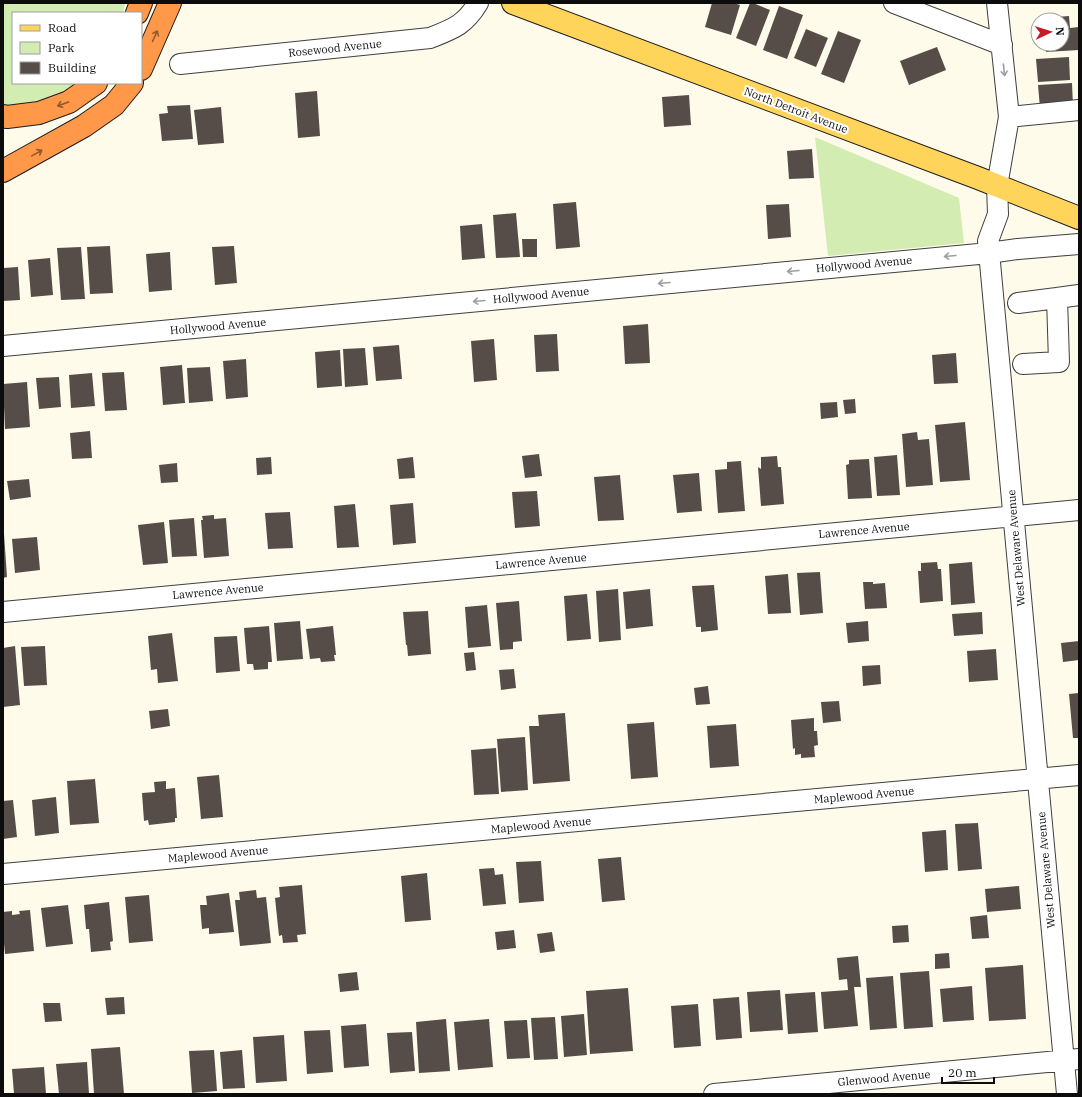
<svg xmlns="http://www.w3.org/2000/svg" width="1082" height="1097" viewBox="0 0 1082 1097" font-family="'IBM Plex Serif',serif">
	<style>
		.green { fill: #d2ecb2 }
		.building { fill: #564d48 }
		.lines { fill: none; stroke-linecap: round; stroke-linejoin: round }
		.minor-casing { stroke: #3f3f3f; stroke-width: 22 }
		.major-casing { stroke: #1d1d1d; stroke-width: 24 }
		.highway-casing { stroke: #1d1d1d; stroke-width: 24 }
		.minor { stroke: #fff; stroke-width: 20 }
		.major { stroke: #ffd45b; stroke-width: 22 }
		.highway { stroke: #ff9849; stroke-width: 22 }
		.oneway { stroke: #92592e }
		.oneway2 { stroke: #9e9e9e }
		.labels { text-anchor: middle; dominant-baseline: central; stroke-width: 4; stroke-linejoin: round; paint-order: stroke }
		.street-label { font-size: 11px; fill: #0c0c0c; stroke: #fff }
	</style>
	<rect width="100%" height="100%" fill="#fffbeb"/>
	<!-- green -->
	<path class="green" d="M3,3H125L123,13H13V83H81C77,86 73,91 69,93C50,103 24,109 3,106Z
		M815,137L959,198L964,243L828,256Z"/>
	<!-- building -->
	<path class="building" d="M712,3H733L740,5L731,35L705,27Z
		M750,3H753L770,10L756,46L736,38Z
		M779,6L803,15L787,59L763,50Z
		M1069,16L1070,28L1079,27V50L1046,52V44H1062V20H1044V18Z
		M806,29L828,38L816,67L794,58Z
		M838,31L861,40L844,83L821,74Z
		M937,47L946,70L909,85L900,61Z
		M1069,57L1070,80L1038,82L1036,59Z
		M1072,83L1073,106L1040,108L1038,85Z
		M317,91L320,136L298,138L295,93Z
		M689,95L691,125L664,127L662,97Z
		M190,105L193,139L162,141L159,114L168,113L167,106Z
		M221,107L224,143L198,145L194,110Z
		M812,149L814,178L789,179L787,151Z
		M576,202L580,247L556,249L553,204Z
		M789,204L791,237L768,239L766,205Z
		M516,213L520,257L496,258L493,215Z
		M482,224L485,258L462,260L460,226Z
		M522,239H537V257H523Z
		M110,246L113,293L90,294L87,247Z
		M234,246L237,283L215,285L212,247Z
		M81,247L85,299L61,300L57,248Z
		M170,252L172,290L149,292L146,254Z
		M50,258L53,295L31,297L28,260Z
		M18,267L20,300L3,301V268Z
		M648,324L650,363L625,364L623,326Z
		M557,334L559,371L536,372L534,335Z
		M494,339L497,380L474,382L471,341Z
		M399,345L402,379L376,381L373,347Z
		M365,348L368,385L345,387L343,349Z
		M340,350L342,386L317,388L315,352Z
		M956,353L958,383L934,384L932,355Z
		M246,359L248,397L226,399L223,361Z
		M182,365L185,403L163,405L160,367Z
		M210,367L213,401L189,403L187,368Z
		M124,372L127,410L105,411L102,373Z
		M92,373L95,406L71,408L69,375Z
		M59,377L61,407L39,409L36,378Z
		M27,382L30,427L5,429L3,384Z
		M855,399L856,413L845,414L843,400Z
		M837,402L838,417L821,419L820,403Z
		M965,422L970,480L940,482L935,425Z
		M90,431L92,458L72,459L70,433Z
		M917,432L918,440L929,439L933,485L906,487L902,434Z
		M539,454L542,476L525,478L522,456Z
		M897,455L900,495L877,496L874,457Z
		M777,456L778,467H781L784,504L761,506L758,467L761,469V457Z
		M271,457L272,474L257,475L256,458Z
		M413,457L415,478L399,479L397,459Z
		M869,459L872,498L848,499L846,465L849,464V460Z
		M741,461L745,511L718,513L715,470L727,469V462Z
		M177,463L178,482L161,483L159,465Z
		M699,473L702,511L677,513L673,475Z
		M620,475L624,520L598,521L594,477Z
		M29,479L31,497L10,500L7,481Z
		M537,491L540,526L515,528L512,492Z
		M413,503L416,543L393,545L390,505Z
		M355,504L359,547L337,548L334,506Z
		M290,512L293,548L268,549L265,513Z
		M214,515V519L226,518L229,556L204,558L201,520H203L202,516Z
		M194,518L197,556L172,557L169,520Z
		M164,522L168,563L143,565L138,525Z
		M3,534H4L7,577L3,578Z
		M37,537L40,570L15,573L12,539Z
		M937,562L938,569H941L943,601L920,603L918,571H921V563Z
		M972,562L975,603L951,605L949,564Z
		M820,572L823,613L800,615L797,573Z
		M788,574L791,613L768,614L765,576Z
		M863,582H873V584L885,583L887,608L865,609Z
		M714,585L718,630L701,632V627H696L692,586Z
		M618,589L621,640L599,642L596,591Z
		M650,589L653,626L626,629L623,592Z
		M587,594L591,639L567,641L564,596Z
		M519,601L522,641L513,642V649L500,650L496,603Z
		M487,605L491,646L468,648L465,607Z
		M428,611L431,654L408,656L407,645H406L403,612Z
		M982,612L983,634L954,636L952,614Z
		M300,621L303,659L277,661L274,623Z
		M868,621L869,641L848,643L846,623Z
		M269,626L272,662H268V669L254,670L253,664H247L244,628Z
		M333,626L336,655H334L335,661L321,662L320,658L310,659L306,629Z
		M172,633L178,681L158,683L157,669L151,670L148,636Z
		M237,636L240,671L216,673L214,637Z
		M1079,641V660L1063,662L1061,643Z
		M15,646L20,705L3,707V648Z
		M45,646L47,685L24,686L21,647Z
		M996,649L998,680L969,682L967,651Z
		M474,652L476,670L466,671L464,653Z
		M880,665L881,684L863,686L862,666Z
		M514,669L516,688L501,690L499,670Z
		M708,686L710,704L696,705L694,688Z
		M1079,693V738H1073L1069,694Z
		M839,701L841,721L823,723L821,702Z
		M168,709L170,726L151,729L149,711Z
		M565,713L570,781L533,784L529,726H539L538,715Z
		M814,718V731H817L818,745L814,746L815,757L801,758V754L795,755V748L793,749L791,720Z
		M654,722L658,777L631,779L627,724Z
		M736,724L739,766L710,768L707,726Z
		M525,737L528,790L501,792L497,739Z
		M496,748L499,794L474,795L471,750Z
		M219,775L223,817L201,819L197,777Z
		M95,779L99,823L70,825L67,781Z
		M166,781V789L175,788L177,818H175V822L149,825L148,820L144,821L142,793L155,792L154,782Z
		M56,797L59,833L35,836L32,800Z
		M13,800L17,837L3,839V801Z
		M978,823L982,869L958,871L955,824Z
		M946,830L948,870L925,872L922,832Z
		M621,857L625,900L602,902L598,859Z
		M541,861L544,901L519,903L516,862Z
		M494,868L495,875L503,874L506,904L483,906L479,869Z
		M427,873L431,920L405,922L401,876Z
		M302,885L306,934L297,935L298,942L283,943L282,935L279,936L275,898L280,897L279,887Z
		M1019,886L1021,909L987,912L985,889Z
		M256,890L257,898L266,897L271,943L240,946L235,900H240L239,892Z
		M229,893L234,932L209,934V928L202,929L200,905H207L206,896Z
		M149,895L153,941L129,943L125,897Z
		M109,902L113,941L110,942L111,950L91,952L89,929H86L84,905Z
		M68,905L73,944L46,947L41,908Z
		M30,910L34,951L5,954L3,933V912L12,911V915L20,914L19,911Z
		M987,915L989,938L972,939L970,917Z
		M908,925L909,942L893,943L892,926Z
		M514,930L516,948L497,950L495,932Z
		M552,932L555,951L540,953L537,934Z
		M949,953L950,968L935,969V954Z
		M858,956L861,987H854L858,1026L824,1029L821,992L848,990L847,979L839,980L837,958Z
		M1023,965L1026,1019L989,1021L985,968Z
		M929,971L933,1027L904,1029L900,973Z
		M357,972L359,990L340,992L338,974Z
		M893,976L897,1028L870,1030L866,978Z
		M972,986L974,1020L943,1022L940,989Z
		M628,988L633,1051L590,1054L586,991Z
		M780,990L783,1030L750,1032L747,992Z
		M815,992L818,1032L788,1034L785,994Z
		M124,997L125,1014L107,1015L105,998Z
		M739,997L742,1038L716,1040L713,999Z
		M43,1003H60L62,1021L45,1022Z
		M698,1004L701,1046L674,1048L671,1006Z
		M584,1014L587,1055L564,1057L561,1016Z
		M555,1017L558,1059L534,1060L531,1018Z
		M446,1019L450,1071L419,1073L416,1022Z
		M489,1019L493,1067L458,1070L454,1022Z
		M527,1020L530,1058L507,1059L504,1021Z
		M366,1024L369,1066L344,1068L341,1026Z
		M330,1030L333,1072L307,1074L304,1031Z
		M412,1032L415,1071L390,1073L387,1033Z
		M284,1035L287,1081L256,1083L253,1037Z
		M120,1047L124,1094H94L91,1049Z
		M214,1050L217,1091L192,1093L189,1051Z
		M242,1050L245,1088L223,1089L220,1052Z
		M87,1062L89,1094H59L56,1064Z
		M44,1067L46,1094H14L12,1069Z"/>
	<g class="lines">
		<!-- minor casing -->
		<g class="minor-casing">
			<path id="minor" d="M894,3L1002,45
				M997,3L1009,117L997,186L998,214L988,241L1067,1094
				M180,64L430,38C453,29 465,25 478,3
				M1009,117L1079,110
				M1057,298L1079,295
				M1018,303L1057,298L1059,362L1023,364
				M3,346L989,253L1018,249L1079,244
				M3,612L1079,510
				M3,874L1079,775
				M714,1094L1079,1059"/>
		</g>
		<!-- major casing -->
		<g class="major-casing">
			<path id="major" d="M513,3L978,178L1079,218"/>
		</g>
		<!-- highway casing -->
		<g class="highway-casing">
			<path id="highway" d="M137,13L141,3
				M141,69L170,3
				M3,116L7,117L39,113L69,102L96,83
				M3,171L84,126L114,105L132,83"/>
		</g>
		<!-- minor -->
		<use href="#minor" class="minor"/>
		<!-- major -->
		<use href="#major" class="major"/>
		<!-- highway -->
		<use href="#highway" class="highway"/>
	</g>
	<!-- one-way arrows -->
	<defs><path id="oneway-shaft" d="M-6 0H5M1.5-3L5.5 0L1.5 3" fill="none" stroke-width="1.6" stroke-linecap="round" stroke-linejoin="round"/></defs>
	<g class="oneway">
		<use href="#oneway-shaft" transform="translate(155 36) rotate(-66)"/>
		<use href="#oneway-shaft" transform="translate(63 104) rotate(160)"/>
		<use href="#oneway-shaft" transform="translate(37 153) rotate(-29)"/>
	</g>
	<g class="oneway2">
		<use href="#oneway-shaft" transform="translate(1004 70) rotate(84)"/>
		<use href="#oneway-shaft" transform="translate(950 256) rotate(175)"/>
		<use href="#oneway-shaft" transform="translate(793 271) rotate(175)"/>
		<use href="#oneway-shaft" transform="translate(664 283) rotate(175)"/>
		<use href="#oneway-shaft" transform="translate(479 301) rotate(175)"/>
	</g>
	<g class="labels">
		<!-- street labels -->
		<g class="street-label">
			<text transform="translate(335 48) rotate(-6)">Rosewood Avenue</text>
			<text transform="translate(796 110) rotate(21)">North Detroit Avenue</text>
			<text transform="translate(864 264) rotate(-5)">Hollywood Avenue</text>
			<text transform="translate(541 295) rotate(-5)">Hollywood Avenue</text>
			<text transform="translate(218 326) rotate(-5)">Hollywood Avenue</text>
			<text transform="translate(864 530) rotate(-5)">Lawrence Avenue</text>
			<text transform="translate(1016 548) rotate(-95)">West Delaware Avenue</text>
			<text transform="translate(541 561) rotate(-5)">Lawrence Avenue</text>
			<text transform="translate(218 591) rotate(-5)">Lawrence Avenue</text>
			<text transform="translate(864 795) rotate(-5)">Maplewood Avenue</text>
			<text transform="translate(541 825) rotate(-5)">Maplewood Avenue</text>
			<text transform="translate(218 854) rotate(-5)">Maplewood Avenue</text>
			<text transform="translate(1046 870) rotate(-95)">West Delaware Avenue</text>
			<text transform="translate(884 1078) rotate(-5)">Glenwood Avenue</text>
		</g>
	</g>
	<!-- border -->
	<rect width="1082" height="1097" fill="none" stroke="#0c0c0c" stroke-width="8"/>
	<!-- legend -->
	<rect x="12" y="12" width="130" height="72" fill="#ffffff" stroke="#9e9e9e"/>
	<rect x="20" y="25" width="20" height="6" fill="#ffd45b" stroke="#9e9e9e"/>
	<text x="48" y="32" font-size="12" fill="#0c0c0c">Road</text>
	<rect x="20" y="42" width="20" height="12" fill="#d2ecb2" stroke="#9e9e9e"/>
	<text x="48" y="52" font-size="12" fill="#0c0c0c">Park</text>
	<rect x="20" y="62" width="20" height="12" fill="#564d48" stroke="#9e9e9e"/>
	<text x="48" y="72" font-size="12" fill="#0c0c0c">Building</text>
	<!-- north arrow -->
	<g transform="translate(1050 32) rotate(86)"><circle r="19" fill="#ffffff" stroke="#9e9e9e"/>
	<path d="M0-3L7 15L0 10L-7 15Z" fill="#c61a26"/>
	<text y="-6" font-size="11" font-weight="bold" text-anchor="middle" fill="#0c0c0c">N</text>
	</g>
	<!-- scale -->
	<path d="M942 1077v6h52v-6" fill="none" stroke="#0c0c0c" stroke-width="2"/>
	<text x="948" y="1077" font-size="12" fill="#0c0c0c" stroke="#ffffff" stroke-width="3" paint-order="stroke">20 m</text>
</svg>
